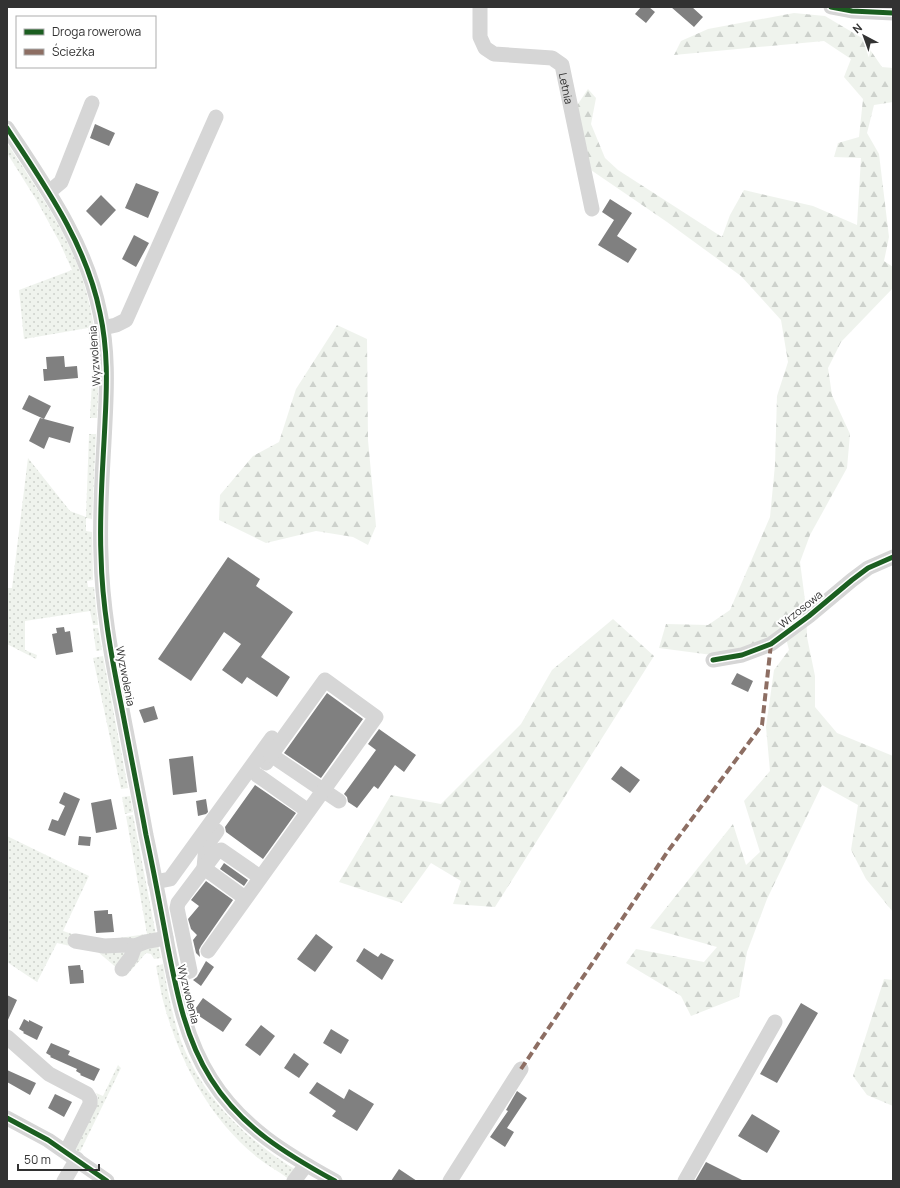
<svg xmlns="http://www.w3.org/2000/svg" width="900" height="1188" viewBox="0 0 900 1188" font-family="Manrope,sans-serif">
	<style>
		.grass { fill: url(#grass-dots) }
		.forest { fill: url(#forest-firs) }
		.building { fill: #808080 }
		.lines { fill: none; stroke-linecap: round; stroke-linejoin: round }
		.minor { stroke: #d6d6d6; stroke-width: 15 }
		.quiet { stroke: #8d6e63; stroke-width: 4; stroke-dasharray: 8 4; stroke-linecap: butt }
		.cycleway-casing { stroke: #fff; stroke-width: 8 }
		.cycleway { stroke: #1b5e20; stroke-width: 5 }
		.labels { text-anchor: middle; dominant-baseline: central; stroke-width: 4; stroke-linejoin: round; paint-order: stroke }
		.street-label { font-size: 11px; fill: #323232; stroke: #fff }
	</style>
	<defs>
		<pattern id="grass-dots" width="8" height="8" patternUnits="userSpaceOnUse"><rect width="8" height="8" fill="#eff3ed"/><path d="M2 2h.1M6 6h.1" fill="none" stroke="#cdd1cc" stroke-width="1.8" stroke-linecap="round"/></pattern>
		<pattern id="forest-firs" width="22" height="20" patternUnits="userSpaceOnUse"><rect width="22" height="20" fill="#eff3ed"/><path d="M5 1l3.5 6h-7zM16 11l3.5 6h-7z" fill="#cdd1cc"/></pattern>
	</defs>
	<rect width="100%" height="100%" fill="#fff"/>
	<!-- grass -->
	<path class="grass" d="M7,143C33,183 62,224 79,269C97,317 100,368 97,418H90L93,362L88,328L24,339L19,290L72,270L60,243L37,201L7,153Z
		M89,434H96L92,519L86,518V531L92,532L93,580L87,581L88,587H94L98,625H93L90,611L25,621V650L37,655L36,659L7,644V588H12L28,458L70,511L86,517Z
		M93,628H98L102,650L96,651Z
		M103,656L128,788L121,789L93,658Z
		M130,796L133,812L125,814L122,797Z
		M133,815L156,935L152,938L98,941L147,934L126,816Z
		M7,836L89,876L63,931L72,934L69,944L127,953L118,969L98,952L57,943L37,982L7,962Z
		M158,944L161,958L154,959L151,954L146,953L126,976L122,972L142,949Z
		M163,964C167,989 172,1014 180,1038C201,1096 245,1139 296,1170L290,1180C280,1172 268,1166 258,1158C210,1119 182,1066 165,1008C161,995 159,980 156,966Z
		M118,1065L121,1068L78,1156L72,1148L98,1098L96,1093L103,1096Z"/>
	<!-- forest -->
	<path class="forest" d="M794,13L825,16L862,38L882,67L893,68V102L874,105L867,133L879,154L889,237L884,261L893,267V288L841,342L828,368L832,395L850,434L847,468L810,535L800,562L806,608L807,637L815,676V707L837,733L893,756V912L866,879L851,850L858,805L822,785L767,899L747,952L739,997L691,1016L681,996L626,963L636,949L704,962L717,947L650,928L733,824L746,865L760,852L744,801L770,771L766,727L774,670L789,650L783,627L766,642L712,655L659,648L666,624L708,625L730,610L770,517L775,465L777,396L788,362L781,320L741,276L667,222L588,168L574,110L588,89L596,98L591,124L605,158L618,170L722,237L730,215L744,190L813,206L857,225L861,158L834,157L838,143L859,137L863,99L844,77L851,59L824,41L674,55L681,41L708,29Z
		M337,325L367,339L368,440L376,526L368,545L353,537L316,531L266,543L219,520L220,495L253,456L279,442L296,389Z
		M613,619L654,656L495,907L453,904L461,881L431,863L402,903L339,882L391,795L441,804L521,724L552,670Z
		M884,979L893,980V1106L867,1095L853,1076Z"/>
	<!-- building -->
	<path class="building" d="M641,7H649L655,12L646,23L635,14Z
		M671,7H692L703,17L694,27Z
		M95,124L115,133L109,146L90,138Z
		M136,183L159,192L148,218L125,208Z
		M101,195L116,210L101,226L86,211Z
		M610,199L632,213L617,236L637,249L628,263L598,245L614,220L602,212Z
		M134,235L149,243L136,267L122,259Z
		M64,356L65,367L77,366L78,378L44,381L43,369H47L46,357Z
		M29,395L51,406L44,419L74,427L70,443L49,437L44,449L29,441L40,418L44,419L22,409Z
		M228,557L260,579L256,586L293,612L261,657L290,677L277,697L247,677L242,684L222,670L241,644L224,632L191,681L158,659Z
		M64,627L65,632L70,631L73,652L56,655L52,634L57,633L56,628Z
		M737,673L753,681L748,692L731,684Z
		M327,693L363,719L321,778L284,753Z
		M154,706L158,719L144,723L139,710Z
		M379,729L416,755L404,772L395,765L378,789L374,786L357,808L348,802L347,797L344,794L376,750L368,744Z
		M193,756L197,792L173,795L169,759Z
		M621,766L640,780L630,793L611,779Z
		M255,785L296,813L263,859L226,832L225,827Z
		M64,792L80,799L65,836L48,830L52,819L58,821L65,806L59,803Z
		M111,799L117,829L96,833L91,803Z
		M206,799L208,812L206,814L198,816L196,801Z
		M79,836L91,837L90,846L78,845Z
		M224,863L248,880L244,886L220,869Z
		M206,881L233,900L201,946L199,950L200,957L196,953L193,940L197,935L191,929L188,919L199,906L191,900Z
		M108,910V914H112L114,932L96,933L94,911Z
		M316,934L333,947L315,972L297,959Z
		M364,948L378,957L381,953L394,960L382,980L356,961Z
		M206,961L214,967L201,986L193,980L197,977Z
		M80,965L81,970H83L84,983L70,984L68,966Z
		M7,995L17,1000L7,1022Z
		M203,998L232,1019L223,1032L193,1012Z
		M801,1003L818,1013L777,1083L760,1074Z
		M24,1019L29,1022V1020L43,1027L37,1040L23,1033L24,1032L19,1029Z
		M261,1025L275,1036L260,1056L245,1045Z
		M331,1029L349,1040L341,1054L323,1043Z
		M51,1043L70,1051L68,1055L100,1069L94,1081L80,1075L81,1074L76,1071L77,1069L50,1057L51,1056L46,1053Z
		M294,1053L309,1064L299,1078L284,1068Z
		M7,1070L36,1083L30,1095L7,1082Z
		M317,1082L344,1099L349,1089L374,1104L357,1131L332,1116L336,1111L309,1093Z
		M517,1091L527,1098L507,1128L514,1132L505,1147L490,1137L508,1111L506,1110Z
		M55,1094L72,1102L64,1117L48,1108Z
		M752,1114L780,1131L767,1153L738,1136Z
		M706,1162L744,1181H695Z
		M399,1169L417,1181H391Z"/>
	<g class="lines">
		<!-- minor -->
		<g class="minor">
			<path id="s1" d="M480,7V37L485,48L494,54L552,58L562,65L592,209"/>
			<path d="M831,7L852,11L893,13"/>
			<path d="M7,128C45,186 86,243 100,313C108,349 107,385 105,422C103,466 99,511 101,555C102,605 111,655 121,704C129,747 138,791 146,835C154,872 161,910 168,948C177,994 186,1040 211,1079C241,1127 286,1154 335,1181"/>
			<path d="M49,192L61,182L92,103"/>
			<path d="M103,328L116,325L126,320L216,117"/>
			<path d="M713,660L742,655L771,644L809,616L852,580L868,568L893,557"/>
			<path d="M266,763L271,755L339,801"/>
			<path d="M257,775L308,811"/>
			<path d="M217,831L206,846L204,868L245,898"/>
			<path d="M155,882L170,879L272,738"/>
			<path d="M75,941L104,946L125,945L135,946L145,942L166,938"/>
			<path d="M208,951L376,717L325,680L271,755"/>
			<path d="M122,969L131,957L135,946"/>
			<path d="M174,976L190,971L177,908L178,903L217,851L221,850L260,877"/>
			<path d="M7,1037L49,1074L87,1094L90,1099V1104L66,1152"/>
			<path d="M7,1118L48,1140L107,1181"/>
			<path d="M64,1181L77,1159"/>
			<path d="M294,1181L306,1165"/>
			<path d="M450,1181L521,1069"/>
			<path d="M685,1181L775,1022"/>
		</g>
		<!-- quiet -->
		<path class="quiet" d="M521,1069L668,851L762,725L771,644"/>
		<!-- cycleway casing -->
		<g class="cycleway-casing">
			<path id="cycleway" d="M831,7L852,11L893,13
				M7,128C45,186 86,243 100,313C108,349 107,385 105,422C103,466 99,511 101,555C102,605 111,655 121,704C129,747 138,791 146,835C154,872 161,910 168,948C177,994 186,1040 211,1079C241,1127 286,1154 335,1181
				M713,660L742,655L771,644L809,616L852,580L868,568L893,557
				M7,1118L48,1140L107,1181"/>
		</g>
		<!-- cycleway -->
		<use href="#cycleway" class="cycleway"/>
	</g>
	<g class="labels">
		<!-- street labels -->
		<g class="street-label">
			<text stroke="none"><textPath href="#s1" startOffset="147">Letnia</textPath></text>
			<text transform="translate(94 356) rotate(-94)">Wyzwolenia</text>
			<text transform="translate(800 609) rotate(-39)">Wrzosowa</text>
			<text transform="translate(126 676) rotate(79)">Wyzwolenia</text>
			<text transform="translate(189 994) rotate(76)">Wyzwolenia</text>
		</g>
	</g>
	<!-- border -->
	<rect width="900" height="1188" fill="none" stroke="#323232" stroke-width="16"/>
	<!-- legend -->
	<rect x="16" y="16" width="140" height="52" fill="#ffffff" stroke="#adadad"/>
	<rect x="24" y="29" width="20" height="6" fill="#1b5e20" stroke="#adadad"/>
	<text x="52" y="36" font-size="12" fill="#323232">Droga rowerowa</text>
	<rect x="24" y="49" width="20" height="6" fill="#8d6e63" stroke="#adadad"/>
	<text x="52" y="56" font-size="12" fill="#323232">Ścieżka</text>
	<!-- north arrow -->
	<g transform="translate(864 36) rotate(319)" stroke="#ffffff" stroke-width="3" paint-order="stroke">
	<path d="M0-3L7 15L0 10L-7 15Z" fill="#323232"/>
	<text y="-6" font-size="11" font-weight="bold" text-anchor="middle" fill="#323232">N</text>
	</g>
	<!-- scale -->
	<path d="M18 1164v6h81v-6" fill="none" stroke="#323232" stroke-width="2"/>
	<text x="24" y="1164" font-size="12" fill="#323232" stroke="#ffffff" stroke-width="3" paint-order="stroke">50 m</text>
</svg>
